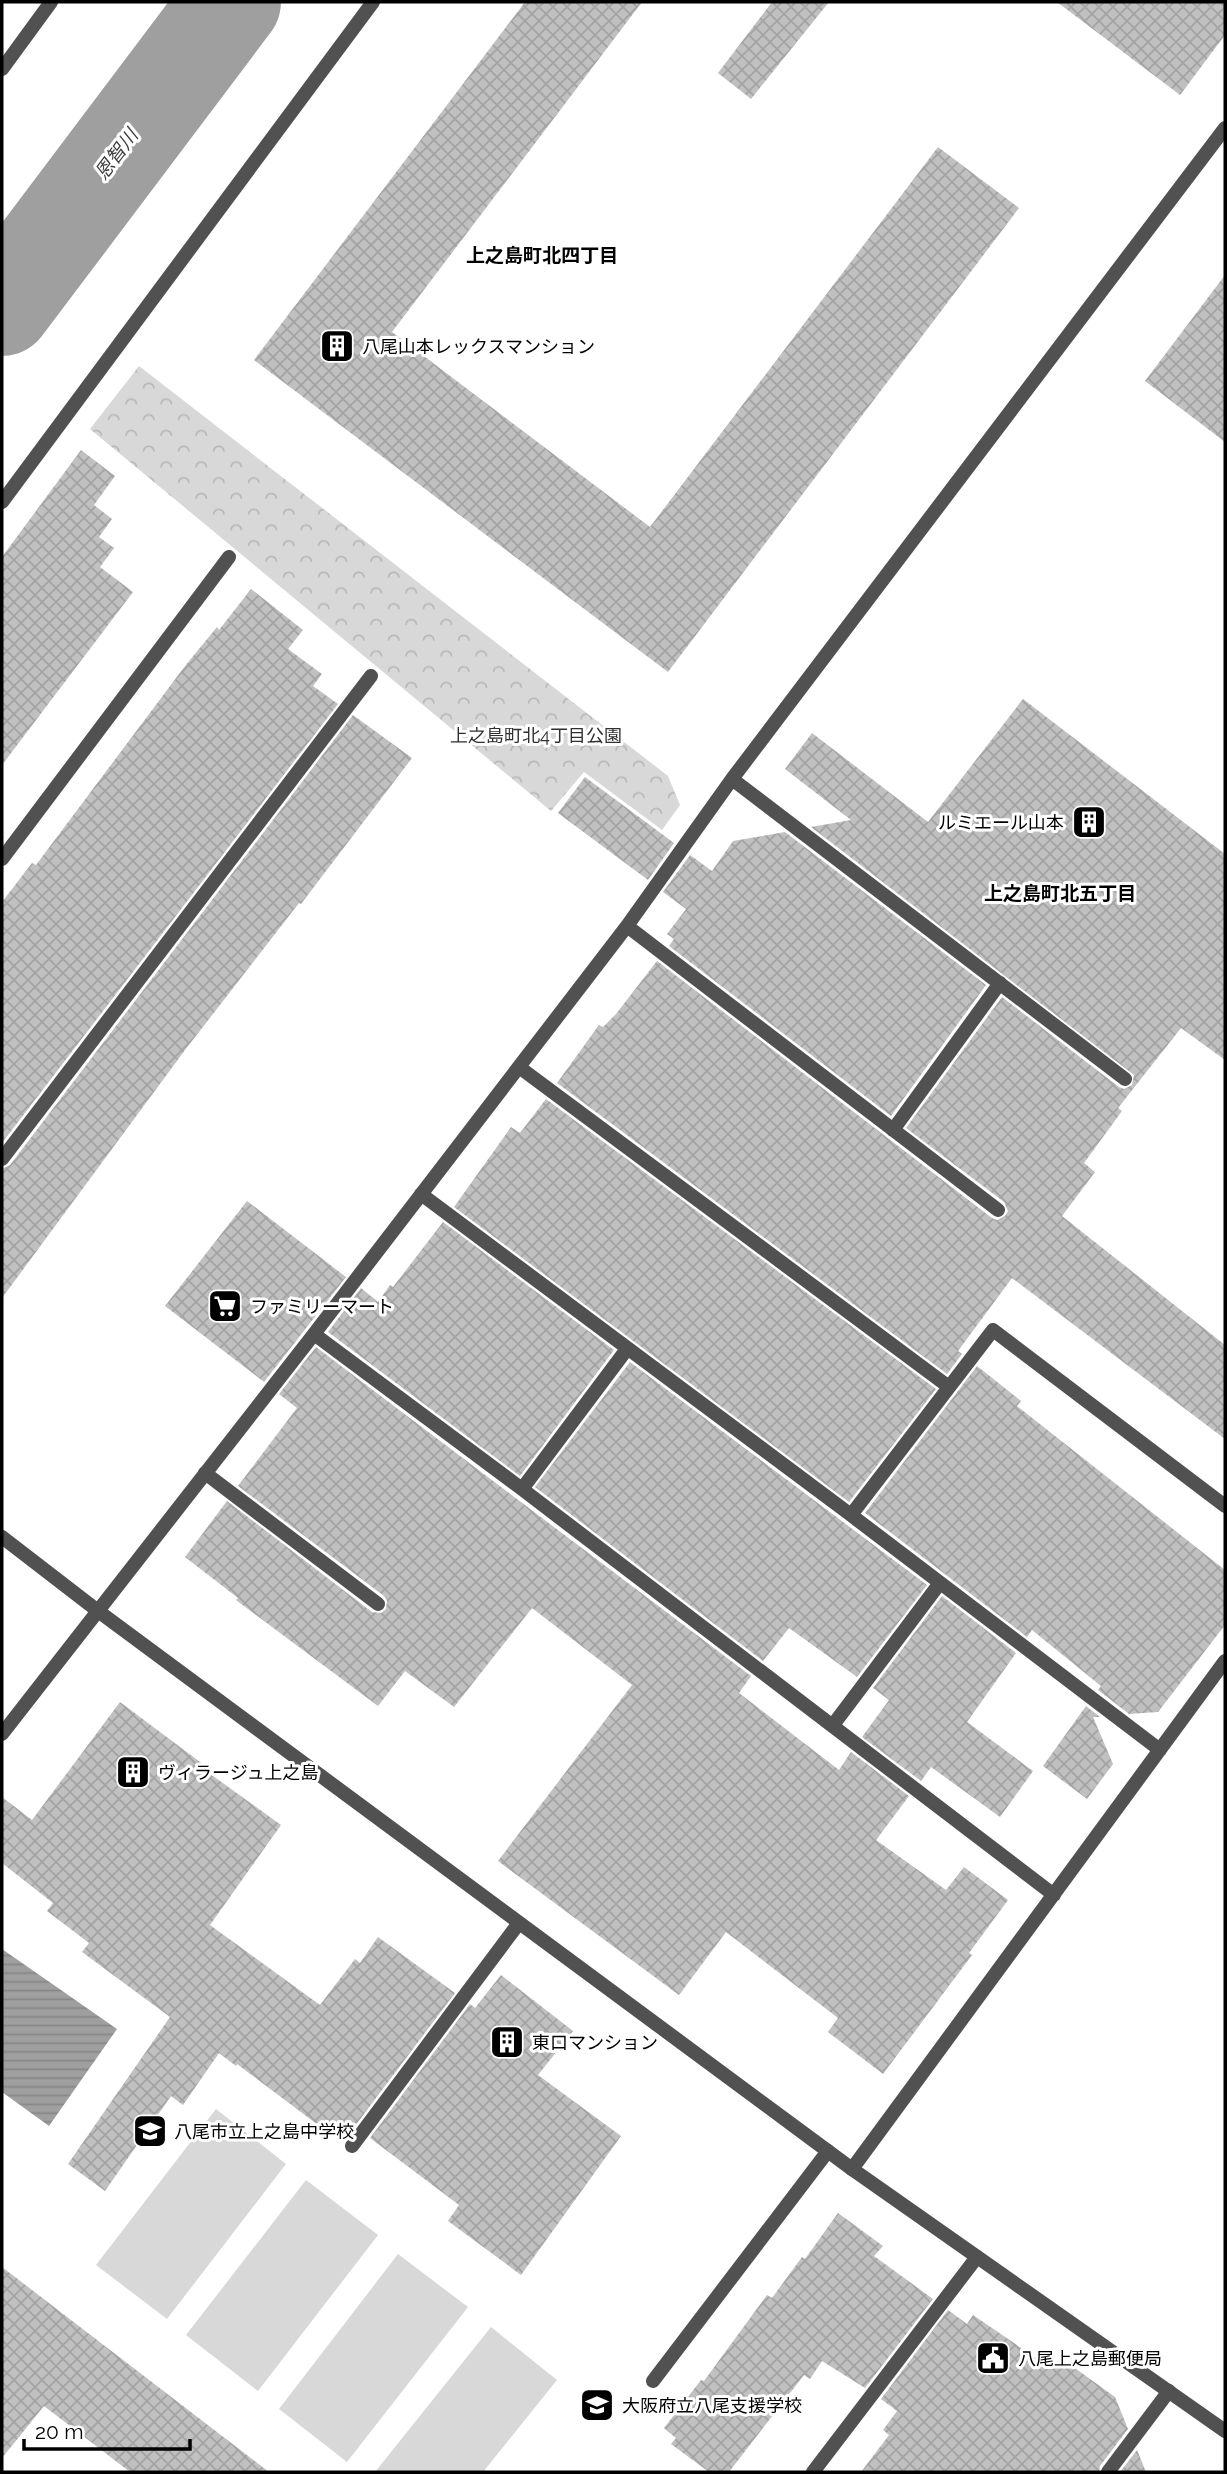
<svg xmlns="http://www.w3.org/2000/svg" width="1227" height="2474" viewBox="0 0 1227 2474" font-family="Raleway,'Noto Sans JP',sans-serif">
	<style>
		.grass { fill: #d8d8d8 }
		.forest { fill: url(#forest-crowns) }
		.water { fill: url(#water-rules) }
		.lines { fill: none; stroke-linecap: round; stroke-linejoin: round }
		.river { stroke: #9f9f9f; stroke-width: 100 }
		.building { fill: url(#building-cross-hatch) }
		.service { stroke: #515151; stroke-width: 14 }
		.minor { stroke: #515151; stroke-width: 14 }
		.tertiary { stroke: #515151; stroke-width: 14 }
		.labels { text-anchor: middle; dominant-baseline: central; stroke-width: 6; stroke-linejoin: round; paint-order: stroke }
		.poi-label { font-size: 18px; fill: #000; stroke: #fff; text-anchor: start }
		.park-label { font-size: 18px; fill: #2f2f2f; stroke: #fff }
		.water-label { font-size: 19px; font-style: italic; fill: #404040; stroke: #fff }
		.neighbourhood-label { font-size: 19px; font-weight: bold; fill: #000; stroke: #fff }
	</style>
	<defs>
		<pattern id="forest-crowns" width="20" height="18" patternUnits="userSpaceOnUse" patternTransform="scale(1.75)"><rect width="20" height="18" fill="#d8d8d8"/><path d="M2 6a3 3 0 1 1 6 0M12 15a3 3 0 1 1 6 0" fill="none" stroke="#b8b8b8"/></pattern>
		<pattern id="water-rules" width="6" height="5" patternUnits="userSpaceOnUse" patternTransform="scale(1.75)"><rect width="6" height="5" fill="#9f9f9f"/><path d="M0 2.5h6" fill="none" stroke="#878787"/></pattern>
		<pattern id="building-cross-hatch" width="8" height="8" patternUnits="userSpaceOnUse" patternTransform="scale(1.75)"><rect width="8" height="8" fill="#c0c0c0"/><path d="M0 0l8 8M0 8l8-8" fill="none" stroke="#a3a3a3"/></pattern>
	</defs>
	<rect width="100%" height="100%" fill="#fff"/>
	<!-- grass -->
	<path class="grass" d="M216,2109L286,2164L167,2319L96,2265Z
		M306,2180L378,2235L258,2391L186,2335Z
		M398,2254L468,2307L347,2462L279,2409Z
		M491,2327L557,2380L483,2472H375Z"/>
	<!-- forest -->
	<path class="forest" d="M139,366L668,776L680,805L662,830L584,772L551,811L90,429Z"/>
	<!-- water -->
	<path class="water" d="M2,1949L117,2029L49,2126L2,2092Z"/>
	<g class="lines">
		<!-- river -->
		<path class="river" d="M2,306L231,2"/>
	</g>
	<!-- building -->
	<path class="building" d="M525,2H642L392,332L650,527L938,147L1019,208L668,672L254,360Z
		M772,2H829L751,99L718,73Z
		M1057,2H1225V35L1180,95Z
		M1225,275V442L1145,381Z
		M81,450L115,476L94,505L112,519L99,537L114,548L100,567L133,592L2,765V557Z
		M251,589L303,630L288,649L322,674L313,686L338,704L2,1143V902L32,863L36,865L185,666L217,627L219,630Z
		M1023,699L1225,854V1060L1181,1028L1118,1108L1122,1111L1084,1163L1095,1172L1062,1216L1225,1345V1439L1012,1278L958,1351L962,1354L947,1374L557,1083L599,1025L603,1027L616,1014L657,961L992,1218L997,1220L1005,1216L1008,1211L1004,1202L906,1128L1002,997L1119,1087L1124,1089L1132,1085L1134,1075L811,827L851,820L785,769L812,733L928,822Z
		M353,715L412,758L301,904L299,903L185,1050L2,1298V1169L10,1165Z
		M585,777L674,843L648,880L558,813Z
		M785,832L986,985L891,1116L669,946L674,939L667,934L686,909L663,892L690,855L712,871L733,841Z
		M546,1099L936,1389L849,1502L454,1207L511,1127L520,1133Z
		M247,1201L346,1277L264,1382L165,1306Z
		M443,1222L614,1350L520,1476L328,1332L361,1288L378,1302L390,1285L393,1287Z
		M316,1347L751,1676L739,1693L839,1770L851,1752L909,1796L876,1840L946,1890L964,1867L1008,1900L969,1953L972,1955L883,2074L828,2032L838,2018L726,1932L679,1995L498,1861L632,1685L532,1608L454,1707L405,1671L378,1706L236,1600L238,1598L185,1557L227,1501L372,1612L381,1613L386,1609L387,1601L384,1596L238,1486L297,1408L279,1394Z
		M630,1362L927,1585L857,1677L789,1628L763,1661L535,1487Z
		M977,1366L1021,1401L1017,1406L1225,1570V1625L1158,1712L1129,1714L1098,1690L1101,1686L1032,1630L1027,1637L865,1513Z
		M942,1596L1016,1653L967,1722L1033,1771L1000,1817L931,1767L921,1781L862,1737L889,1700L873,1688Z
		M120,1702L204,1765L202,1768L281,1825L210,1925L320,2005L355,1959L360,1963L378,1937L455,1993L355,2126L347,2120L334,2137L237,2064L236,2066L219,2053L183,2105L171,2096L105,2191L68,2164L170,2017L82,1952L89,1943L47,1911L53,1903L2,1863V1797L32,1820Z
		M1086,1706L1100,1717H1093L1113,1764L1087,1799L1043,1766Z
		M501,1975L573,2031L538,2075L621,2136L521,2275L448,2221L459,2205L370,2138L470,2004L475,2008Z
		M838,2213L883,2246L874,2256L933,2299L865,2388L822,2361L810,2379L804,2375L729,2472H709L671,2444L676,2438L664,2428L701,2380L704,2381L767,2295L772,2298L802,2257L805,2259Z
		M2,2267L269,2472H130L44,2406L2,2458Z
		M948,2310L967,2324L973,2315L1052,2369L1061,2358L1115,2397L1128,2429L1100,2466L1099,2472H861L889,2435L883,2430L897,2411L881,2399Z
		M1137,2450L1146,2472H1120Z"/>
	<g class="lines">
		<!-- service -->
		<path class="service" d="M205,1473L378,1604
			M352,2146L519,1923
			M813,2472L977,2257
			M1108,2472L1169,2391"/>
		<!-- minor -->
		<path class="minor" d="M2,69L51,2
			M2,502L373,2
			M732,779L1125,1079
			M2,859L229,557
			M627,926L998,1210
			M519,1067L949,1387
			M893,1130L1000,983
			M2,1159L371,676
			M421,1194L851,1515L1160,1750
			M314,1334L522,1489L1054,1895
			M522,1489L627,1349
			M851,1515L993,1330L1225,1506
			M833,1725L940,1583
			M2,1734L314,1334L627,926L732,779L1225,128
			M852,2169L1225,1661
			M653,2381L828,2151"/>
		<!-- tertiary -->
		<path class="tertiary" d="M2,1537L98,1611L852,2169L1225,2431"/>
	</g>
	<!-- icons -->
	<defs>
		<g id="building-square" transform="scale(1.75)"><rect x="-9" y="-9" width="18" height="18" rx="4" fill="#000" stroke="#fff"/><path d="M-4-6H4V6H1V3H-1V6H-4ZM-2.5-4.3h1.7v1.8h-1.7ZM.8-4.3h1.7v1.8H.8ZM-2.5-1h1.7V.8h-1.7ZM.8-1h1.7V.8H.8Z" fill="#fff"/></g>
		<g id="supermarket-square" transform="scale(1.75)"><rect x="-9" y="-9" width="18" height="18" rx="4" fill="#000" stroke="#fff"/><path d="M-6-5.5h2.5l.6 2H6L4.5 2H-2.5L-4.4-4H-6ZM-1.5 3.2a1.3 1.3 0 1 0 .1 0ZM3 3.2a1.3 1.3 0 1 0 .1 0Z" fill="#fff"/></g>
		<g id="school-square" transform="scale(1.75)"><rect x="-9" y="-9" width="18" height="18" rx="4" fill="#000" stroke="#fff"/><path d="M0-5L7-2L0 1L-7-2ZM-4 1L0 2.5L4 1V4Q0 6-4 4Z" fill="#fff"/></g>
		<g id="civic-square" transform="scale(1.75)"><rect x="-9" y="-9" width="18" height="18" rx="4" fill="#000" stroke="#fff"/><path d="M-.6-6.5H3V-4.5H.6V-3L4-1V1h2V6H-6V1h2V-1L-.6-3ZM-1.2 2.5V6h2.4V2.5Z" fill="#fff"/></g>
	</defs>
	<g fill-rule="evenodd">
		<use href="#building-square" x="337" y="346"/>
		<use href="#building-square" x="1089" y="822"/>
		<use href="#supermarket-square" x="225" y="1306"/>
		<use href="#building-square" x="133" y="1772"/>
		<use href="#building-square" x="507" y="2042"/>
		<use href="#school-square" x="150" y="2131"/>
		<use href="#civic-square" x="993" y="2358"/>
		<use href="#school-square" x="597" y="2405"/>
	</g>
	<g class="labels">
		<!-- poi labels -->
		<g class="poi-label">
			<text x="362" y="346">八尾山本レックスマンション</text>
			<text x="1064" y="822" text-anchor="end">ルミエール山本</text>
			<text x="250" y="1306">ファミリーマート</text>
			<text x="158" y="1772">ヴィラージュ上之島</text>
			<text x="532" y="2042">東口マンション</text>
			<text x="174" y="2131">八尾市立上之島中学校</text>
			<text x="1018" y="2358">八尾上之島郵便局</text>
			<text x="622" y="2405">大阪府立八尾支援学校</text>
		</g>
		<!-- park labels -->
		<g class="park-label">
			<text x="536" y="735">上之島町北4丁目公園</text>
		</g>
		<!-- water labels -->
		<g class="water-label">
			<text transform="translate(116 154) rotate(-53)">恩智川</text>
		</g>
		<!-- neighbourhood labels -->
		<g class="neighbourhood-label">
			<text x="542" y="255">上之島町北四丁目</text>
			<text x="1060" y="893">上之島町北五丁目</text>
		</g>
	</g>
	<!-- border -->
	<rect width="1227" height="2474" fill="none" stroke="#000000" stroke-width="7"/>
	<!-- scale -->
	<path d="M24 2439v10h166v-10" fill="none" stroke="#000000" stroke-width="3.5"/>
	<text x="35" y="2439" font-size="21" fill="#000000" stroke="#ffffff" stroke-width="5" paint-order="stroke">20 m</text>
</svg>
